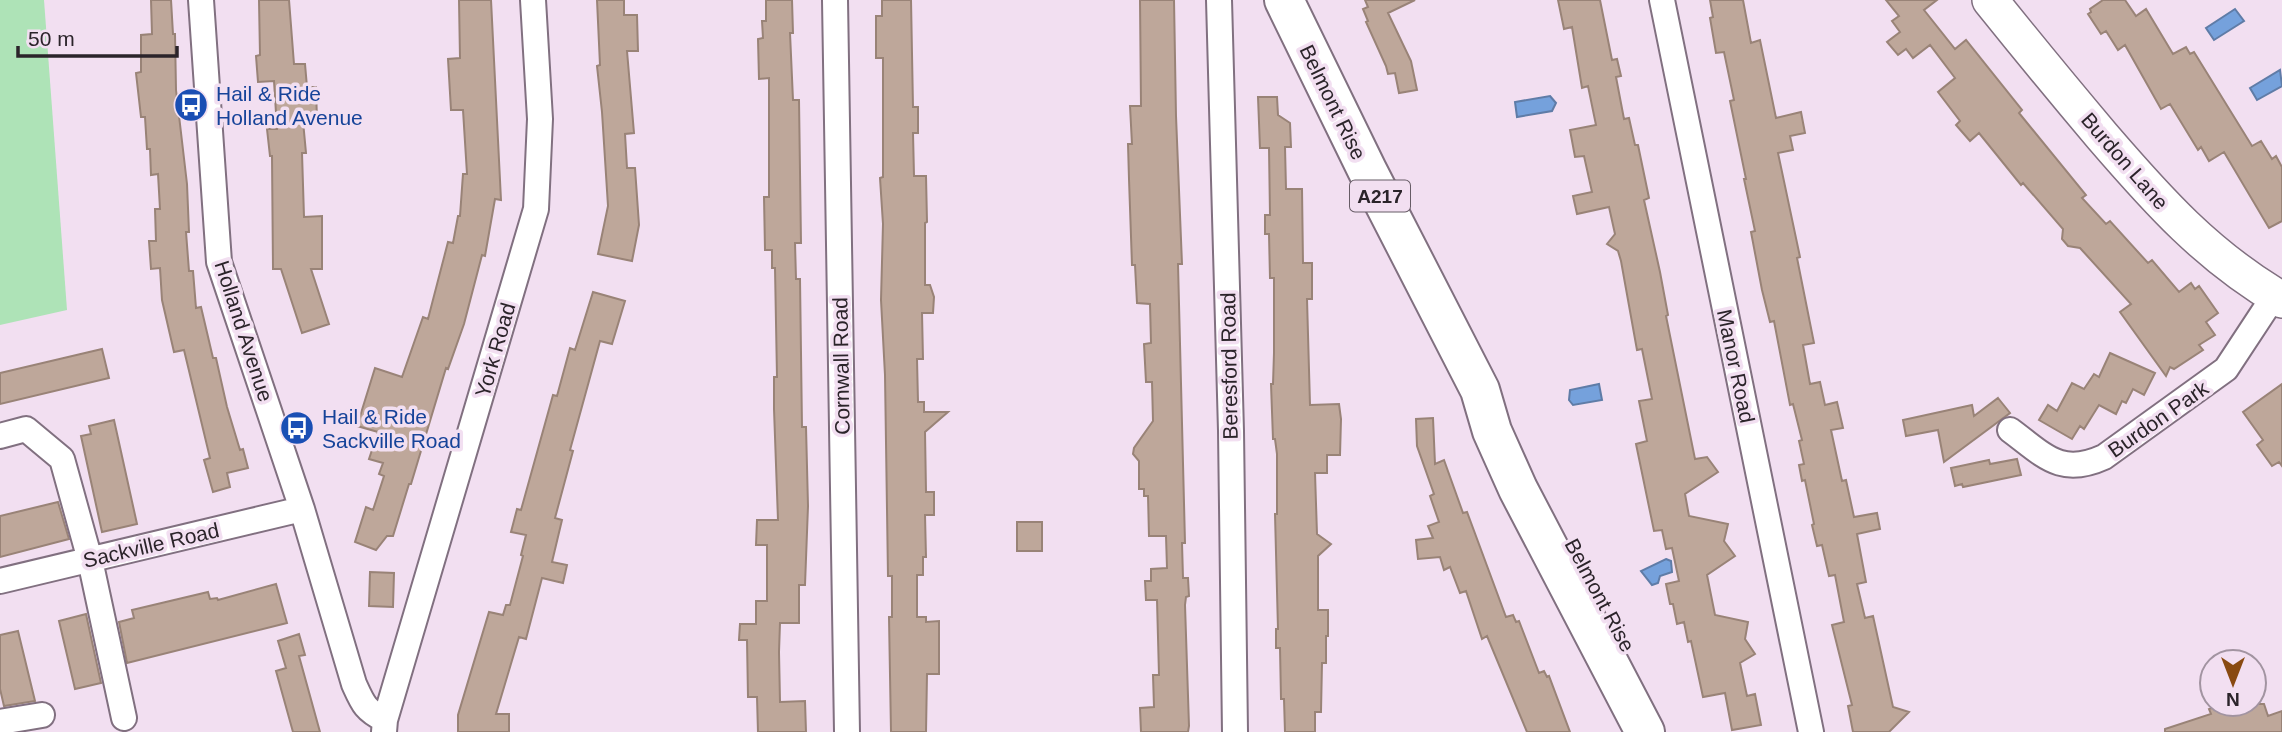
<svg xmlns="http://www.w3.org/2000/svg" width="2282" height="732" viewBox="0 0 2282 732" font-family="Arial,sans-serif">
	<style>
		.green { fill: #aee3b7 }
		.water { fill: #75a1dc; stroke: #5f7ca7; stroke-width: 2 }
		.building { fill: #bea79a; stroke: #998377; stroke-width: 2 }
		.lines { fill: none; stroke-linecap: round; stroke-linejoin: round }
		.street-casing { stroke: #817080; stroke-width: 28 }
		.secondary-casing { stroke: #817080; stroke-width: 38 }
		.highway-casing { stroke: #817080; stroke-width: 42 }
		.street { stroke: #fff; stroke-width: 24 }
		.secondary { stroke: #fff; stroke-width: 35 }
		.highway { stroke: #fff; stroke-width: 38 }
		.labels { text-anchor: middle; dominant-baseline: central; stroke-width: 7; stroke-linejoin: round; paint-order: stroke }
		.shield { fill: #f2dff1; stroke: #675c66; stroke-width: 2 }
		.shield-label { font-size: 19px; font-weight: bold; fill: #2b242a }
		.transit-label { font-size: 21px; fill: #164399; stroke: #f2dff1; text-anchor: start }
		.street-label { font-size: 21px; fill: #2b242a; stroke: #f2dff1 }
	</style>
	<rect width="100%" height="100%" fill="#f2dff1"/>
	<!-- green -->
	<path class="green" d="M0,0H44L67,310L0,325Z"/>
	<!-- water -->
	<path class="water" d="M2235,9L2244,21L2214,40L2206,28Z
		M2280,70L2282,86L2257,100L2250,88Z
		M1550,96L1556,103L1552,111L1517,117L1515,102Z
		M1599,384L1602,400L1573,405L1569,400L1570,390Z
		M1666,559L1671,561L1672,572L1660,576L1658,583L1652,585L1641,571Z"/>
	<!-- building -->
	<path class="building" d="M151,0H171L173,34H175L176,90L187,184L189,232H186L189,271H193L196,308L201,307L213,358H216L227,407L240,450L243,449L248,468L227,473L230,487L213,492L204,460L210,458L184,350L174,352L162,300L160,268L151,269L149,241H156L155,209H160L158,174L151,175L150,149H147L145,117H141L136,73L141,72V35L152,34Z
		M259,0H289L294,64H305L307,87H316L317,121H303L306,153H302L304,217L322,216V269H311L329,324L302,333L281,269H273L272,156H270L267,129H277L274,81L258,82L256,56L260,55Z
		M459,0H491L501,200L495,199L485,256L482,255L464,324L448,369L446,368L411,484H409L393,536H387L376,550L355,542L366,507L373,510L384,476L379,474L383,463L369,459L378,432L357,426L375,368L402,377L423,317L428,319L448,242L453,243L458,216H460L463,174H467L463,110H451L448,59L460,58Z
		M597,0H624V15H637L638,51H627L634,133L625,134L627,168H635L639,225L632,261L598,254L608,206L602,112L597,66L600,65Z
		M766,0H792L793,33H790L793,100H799L801,243H795L796,279H800L802,427H806L808,506L805,585H799V623H780L779,652L780,702L805,701L806,732H758L757,697H748L747,640H739L740,624H756V601H767V545H756L757,520H778L774,409V377H777L775,268H772V250H765L764,197H769V78L759,79L758,39L763,38L762,21H766Z
		M882,0H911L913,107H918V133H913L914,176H926L927,222L925,223V285H930L934,297L933,313H922L923,359H917L918,402H924V412H948L925,432L926,492H934V515H925L926,557H923V575H917V617H926V622L939,621V674H927L926,732H891L889,617H892V576H888L885,375L881,300L883,224L880,178L883,177V58H876V16H882Z
		M1140,0H1174L1176,116L1182,264H1178L1185,543H1182L1183,578H1188L1189,596L1186,597L1185,605L1189,726L1188,732H1141L1140,708L1154,707L1153,675H1159L1157,600H1146L1145,581H1151V569L1167,568L1166,536H1149L1148,496H1144V489H1139V461L1133,454L1134,448L1153,421L1152,382H1146L1144,344L1151,343L1150,304L1137,303L1135,265H1132L1129,179L1128,144H1132L1130,106H1141Z
		M1365,0H1415L1388,13L1411,61L1417,90L1399,93L1395,73L1388,74L1386,66L1366,22L1368,21L1363,9L1368,7Z
		M1558,0H1600L1612,60L1617,59L1621,76L1616,77L1624,119L1629,118L1635,145H1638L1649,198L1644,200L1660,272L1668,315L1666,316L1695,459L1707,457L1718,472L1685,494L1689,516L1728,524L1724,541L1735,556L1707,575L1715,615L1748,622L1745,639L1755,654L1740,663L1747,696L1755,694L1761,725L1732,730L1725,693L1703,697L1691,641L1688,642L1684,622L1677,624L1673,604H1670L1666,584L1679,581L1672,548L1666,549L1662,530L1654,531L1636,444L1647,441L1639,401L1652,399L1642,349L1637,350L1621,261L1618,251L1607,244L1615,234L1609,207L1577,214L1573,196L1592,192L1584,156L1575,157L1570,130L1596,125L1588,86L1582,88L1572,27L1564,29Z
		M1710,0H1743L1751,43L1760,40L1776,118L1801,112L1805,133L1790,136L1793,150L1778,153L1800,257L1797,258L1814,343L1803,345L1810,384L1820,382L1825,405L1837,402L1843,428L1831,430L1842,481L1846,480L1854,517L1877,513L1880,529L1857,534L1866,582L1857,584L1865,618L1873,616L1893,707L1909,712L1889,732H1853L1848,706L1852,705L1832,625L1844,622L1835,575L1829,576L1822,545L1817,546L1812,525L1814,524L1805,480L1802,481L1799,465L1804,464L1799,441L1802,440L1793,404L1790,405L1774,321L1770,322L1762,290L1751,232L1755,231L1744,179H1746L1730,101L1734,100L1724,52L1716,53L1710,18L1713,17Z
		M1886,0H1937L1924,10L1955,49L1966,40L2022,110L2019,113L2086,195L2082,198L2106,224L2110,221L2148,263L2152,260L2179,292L2191,283L2195,289L2199,286L2218,313L2206,322L2215,335L2199,345L2203,350L2174,369L2170,367L2166,376L2120,312L2131,304L2080,248L2068,246L2062,239L2063,229L2023,183L2021,185L1979,133L1970,141L1956,125L1960,121L1938,92L1955,78L1930,45L1913,58L1906,49L1898,55L1887,42L1900,32L1892,21L1899,16Z
		M2103,0H2125L2136,16L2146,9L2173,54L2186,47L2190,54L2194,52L2252,146L2261,141L2272,159L2276,156L2282,167V221L2269,228L2224,152L2209,161L2201,147L2198,150L2170,104L2161,109L2125,45L2118,50L2106,31L2101,34L2088,14L2091,12L2090,9Z
		M1258,97H1277L1278,115L1290,123L1291,147H1285L1286,189H1302L1303,263H1312V299H1307L1310,405L1339,404L1341,419L1340,455H1327V473H1315L1317,534L1331,544L1318,556V610H1328V636H1326V663H1322L1321,712H1315V732H1285L1284,699H1281L1280,648H1276V629H1278L1275,514H1277V454L1275,439H1273L1271,384H1273L1274,353V278H1270L1269,234H1265V215H1270L1269,148H1260Z
		M593,292L625,301L612,344L600,341L570,450L573,451L555,518L562,520L552,562L567,565L563,583L542,578L526,639L519,637L496,714H509V732H458V715L489,612L503,615L506,605H510L523,556L521,555L526,535L511,532L517,509L521,510L553,395L557,396L570,348L575,350Z
		M102,349L109,378L0,404V373Z
		M2110,353L2155,373L2144,395L2133,389L2126,403L2122,401L2116,414L2099,405L2084,429L2080,426L2072,439L2039,420L2048,405L2057,411L2072,383L2084,389L2094,374L2099,377Z
		M2282,384V466L2279,462L2272,466L2257,445L2263,440L2243,412Z
		M1998,398L2010,413L1944,462L1938,430L1906,436L1903,420L1972,405L1974,416Z
		M1433,418L1435,464L1444,460L1463,513L1467,512L1506,617L1513,615L1516,622L1519,621L1539,673L1544,671L1547,677L1549,676L1570,732H1527L1487,636L1482,639L1466,591L1460,593L1450,567L1444,570L1440,557L1418,559L1416,540L1433,538L1428,526L1439,522L1430,496L1434,494L1417,446L1416,419Z
		M114,420L137,524L102,532L81,436L91,434L89,426Z
		M2017,459L2021,475L1963,487L1962,484L1955,486L1951,468L1989,460L1990,464Z
		M58,502L69,539L0,557V516Z
		M1017,522H1042V551H1017Z
		M370,572L394,573L393,607L369,606Z
		M276,584L287,623L127,663L119,622L134,618L132,610L208,592L210,599L217,598L218,600Z
		M86,614L101,683L75,689L59,621Z
		M18,631L35,701L4,706L0,689V635Z
		M299,634L305,655L299,656L320,732H293L276,671L286,668L278,641Z
		M2224,704H2264L2268,716L2282,711V732H2165V729L2211,714L2209,709Z"/>
	<g class="lines">
		<!-- street casing -->
		<g class="street-casing">
			<path id="street" d="M201,0L219,262L302,509L354,684C363,704 365,710 385,720
				M835,0L847,732
				M1219,0L1231,431L1235,732
				M1662,0L1811,732
				M2010,430C2044,455 2060,477 2104,457L2226,369L2274,296
				M0,436L26,429L62,459L90,560L124,718
				M0,581L302,509
				M0,722L42,715
				M384,732L385,720L536,209L540,119L533,0"/>
		</g>
		<!-- secondary casing -->
		<g class="secondary-casing">
			<path id="secondary" d="M1990,0C2027,46 2064,91 2102,136C2158,201 2207,256 2282,300"/>
		</g>
		<!-- highway casing -->
		<g class="highway-casing">
			<path id="highway" d="M1284,0L1367,170L1480,390L1492,431L1518,489L1645,732"/>
		</g>
		<!-- street -->
		<use href="#street" class="street"/>
		<!-- secondary -->
		<use href="#secondary" class="secondary"/>
		<!-- highway -->
		<use href="#highway" class="highway"/>
	</g>
	<!-- icons -->
	<defs>
		<g id="bus-disc" transform="scale(1.75)"><circle r="9.5" fill="#1a4fb4" stroke="#f2dff1"/><path d="M-5-6H5V4H4V6H2V4H-2V6H-4V4H-5ZM-3.5-4V0h7V-4ZM-3.5 1.2v1.5H-2V1.2ZM2 1.2v1.5H3.5V1.2Z" fill="#fff"/></g>
	</defs>
	<g fill-rule="evenodd">
		<use href="#bus-disc" x="191" y="105"/>
		<use href="#bus-disc" x="297" y="428"/>
	</g>
	<g class="labels">
		<!-- shield labels -->
		<rect class="shield" x="1350" y="180.5" width="60" height="31" rx="5"/>
		<g class="shield-label">
			<text x="1380" y="196">A217</text>
		</g>
		<!-- transit labels -->
		<g class="transit-label">
			<text x="216" y="93">Hail &amp; Ride<tspan x="216" dy="24">Holland Avenue</tspan></text>
			<text x="322" y="416">Hail &amp; Ride<tspan x="322" dy="24">Sackville Road</tspan></text>
		</g>
		<!-- street labels -->
		<g class="street-label">
			<text transform="translate(1333 102) rotate(64)">Belmont Rise</text>
			<text transform="translate(2125 161) rotate(49)">Burdon Lane</text>
			<text transform="translate(244 331) rotate(72)">Holland Avenue</text>
			<text transform="translate(495 350) rotate(-74)">York Road</text>
			<text transform="translate(841 366) rotate(-91)">Cornwall Road</text>
			<text transform="translate(1229 366) rotate(-91)">Beresford Road</text>
			<text transform="translate(1736 366) rotate(78)">Manor Road</text>
			<text transform="translate(2158 419) rotate(-35)">Burdon Park</text>
			<text transform="translate(151 545) rotate(-13)">Sackville Road</text>
			<text transform="translate(1600 595) rotate(62)">Belmont Rise</text>
		</g>
	</g>
	<!-- north arrow -->
	<g transform="translate(2233 683) rotate(180)"><circle r="33" fill="#f2dff1" stroke="#a294a1" stroke-width="2"/>
	<path d="M0-5L12 26L0 18L-12 26Z" fill="#894a11"/>
	<text y="-10" font-size="19" font-weight="bold" text-anchor="middle" fill="#2b242a">N</text>
	</g>
	<!-- scale -->
	<path d="M18 46v10h159v-10" fill="none" stroke="#2b242a" stroke-width="3.5"/>
	<text x="28" y="46" font-size="21" fill="#2b242a" stroke="#f2dff1" stroke-width="5" paint-order="stroke">50 m</text>
</svg>
